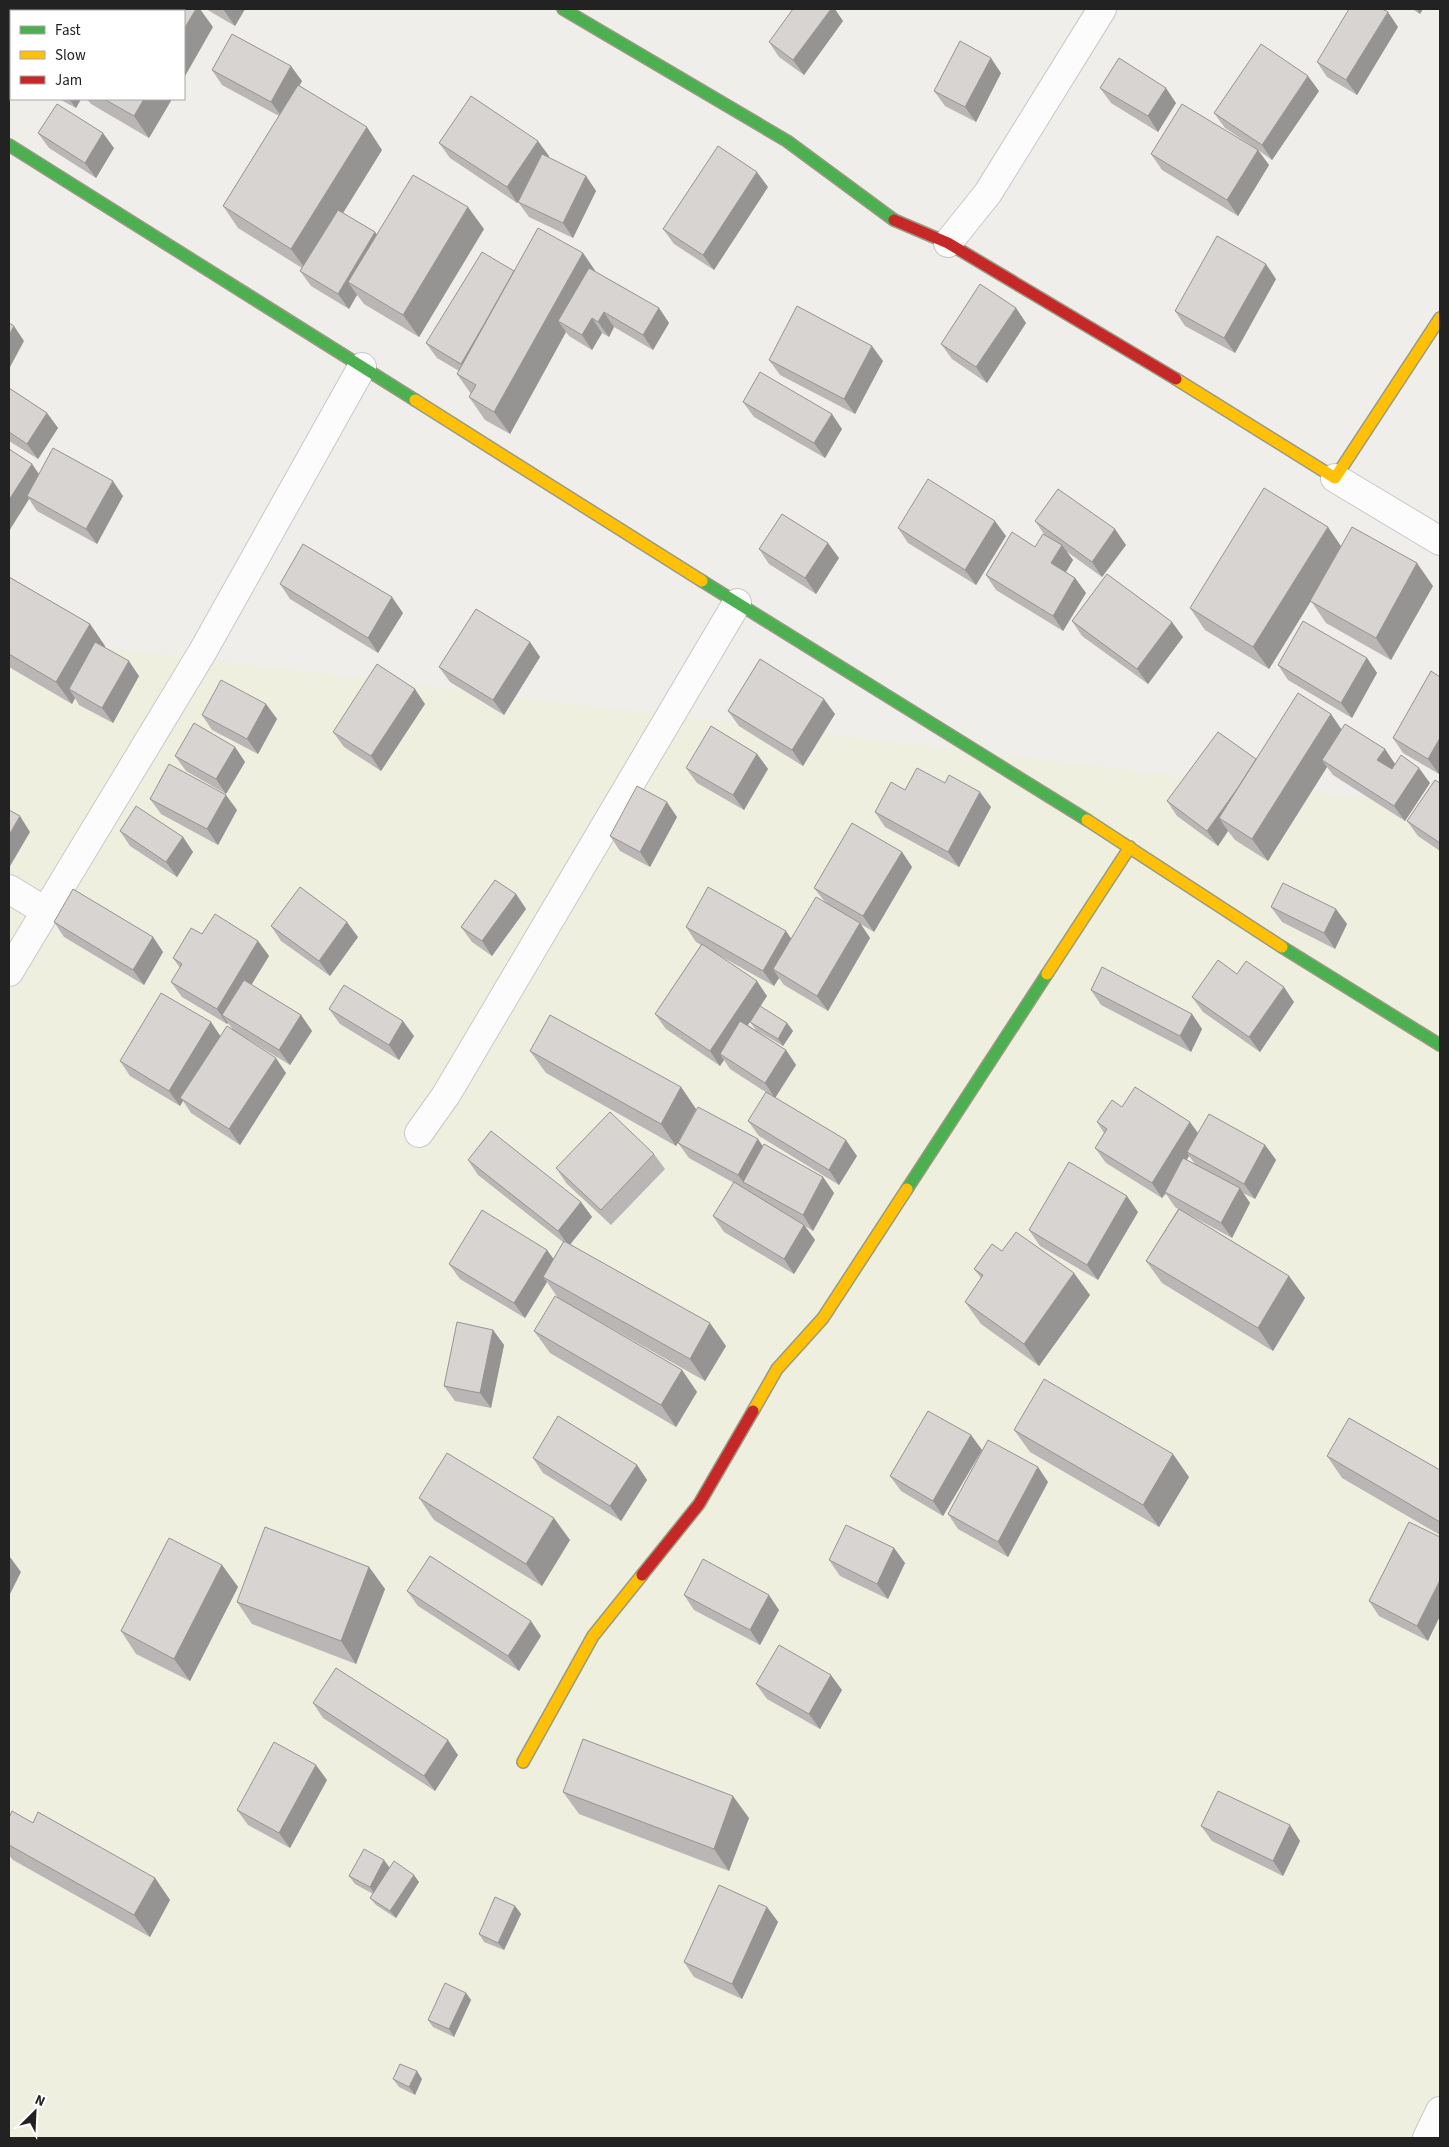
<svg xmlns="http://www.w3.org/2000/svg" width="1449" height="2147" viewBox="0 0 1449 2147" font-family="'Source Sans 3',sans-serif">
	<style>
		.farmland { fill: #efefdf }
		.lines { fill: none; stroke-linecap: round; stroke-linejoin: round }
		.street-casing { stroke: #c9c8c7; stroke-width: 30 }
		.fast-casing { stroke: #999a82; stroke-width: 14 }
		.slow-casing { stroke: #999a82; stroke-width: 14 }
		.jam-casing { stroke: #999a82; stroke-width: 14 }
		.street { stroke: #fdfcfc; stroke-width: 28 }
		.fast { stroke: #4caf50; stroke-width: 11 }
		.slow { stroke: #ffc107; stroke-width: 11 }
		.jam { stroke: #c62828; stroke-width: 11 }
		.wall { fill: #b9b6b5; fill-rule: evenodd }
		.shaded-wall { fill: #969493 }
		.building { fill: #d7d4d2; stroke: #969493 }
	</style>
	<rect width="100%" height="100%" fill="#f0eeeb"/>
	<!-- farmland -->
	<path class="farmland" d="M9,636L1440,807V2138H9Z"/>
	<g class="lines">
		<!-- street casing -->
		<g class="street-casing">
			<path id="street" d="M948,243L988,193L1102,9
				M1335,478L1440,541
				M9,889L45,911
				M9,972L203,651L362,367
				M419,1133L446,1095L737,603
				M1427,2138L1440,2111"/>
		</g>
		<!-- fast casing -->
		<g class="fast-casing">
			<path id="fast" d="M563,9L787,141L894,220
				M9,145L415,400
				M702,581L1087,820
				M1282,947L1440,1045
				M907,1189L1047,974"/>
		</g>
		<!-- slow casing -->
		<g class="slow-casing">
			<path id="slow" d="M1176,379L1335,478L1440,318
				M415,400L702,581
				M1087,820L1282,947
				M1047,974L1130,847
				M753,1411L777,1369L823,1318L907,1189
				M523,1762L593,1636L642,1575"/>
		</g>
		<!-- jam casing -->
		<g class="jam-casing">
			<path id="jam" d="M894,220L948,243L1176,379
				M642,1575L699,1504L753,1411"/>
		</g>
		<!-- street -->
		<use href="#street" class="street"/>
		<!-- fast -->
		<use href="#fast" class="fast"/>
		<!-- slow -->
		<use href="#slow" class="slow"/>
		<!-- jam -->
		<use href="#jam" class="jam"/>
	</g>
	<!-- wall -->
	<path class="wall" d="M206,9H245L235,26Z
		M1412,9H1423L1420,14Z
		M843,21L804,75L779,57L769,42Z
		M1398,27L1357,95L1327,77L1317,62Z
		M212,70L302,81L299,85L382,150L343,213L375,232L377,235L484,229L419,337L364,304L357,295L349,309L311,286L300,271L302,268L238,228L223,206L279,116L222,85Z
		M1001,73L976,122L945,106L934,91Z
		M1100,88L1176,103L1158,132L1111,103Z
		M1319,91L1272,160L1258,150L1269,165L1238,216L1162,170L1151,154L1255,148L1225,128L1214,113Z
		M59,99H81L76,108Z
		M87,99H172L149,138L91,104Z
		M38,133L114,148L96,178L49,148Z
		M439,143L549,156L547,157L586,176L596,191L573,238L529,217L518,202L520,198L517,203L450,158Z
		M768,187L714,270L674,244L663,229Z
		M583,253L596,272L659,308L669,323L653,350L614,327L609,337L602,333L592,350L569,336L566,332L510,434L485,420L469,397L471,394L457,374L459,371L437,358L426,343L514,271Z
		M1276,279L1235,353L1185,326L1175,311Z
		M1016,308L1026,323L987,383L952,359L941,344Z
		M769,360L883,361L855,414L780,375Z
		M9,388L47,413L58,428L38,459L9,441Z
		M743,402L842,429L825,458L754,417Z
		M9,449L32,464L39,474L123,496L97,544L37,511L29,499L9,531Z
		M1035,521L1126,545L1102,577L1066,551L1073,560L1066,572L1075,578L1086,593L1063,631L996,590L986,575L1035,547L1044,534Z
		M898,528L1006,536L976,585L908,543Z
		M1341,547L1433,586L1391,660L1326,623L1311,601L1269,669L1205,630L1190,608Z
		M759,549L839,558L816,594L769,564Z
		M9,577L90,624L105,646V647L139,676L113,723L79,705L75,698L72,704L9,667Z
		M280,584L403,613L378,653L290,599Z
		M1072,621L1183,637L1148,684L1082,636Z
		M530,642L540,657L504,715L450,682L439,667Z
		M1367,658L1377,673L1352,718L1288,680L1278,665Z
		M1440,677V771L1439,774L1403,753L1393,738Z
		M266,704L277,719L258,754L212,730L202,715Z
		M425,704L381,771L344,747L333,732Z
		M728,711L835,714L803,766L739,726Z
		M1342,729L1385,749L1395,764L1430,783L1405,821L1333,775L1327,767L1268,861L1235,840L1228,831L1218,846L1177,816L1167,801L1256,759Z
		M235,747L245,762L226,794L186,771L175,756Z
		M757,754L768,769L744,810L697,783L686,768Z
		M1440,783V851L1418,836L1407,821Z
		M905,790L991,807L959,867L885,827L875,812Z
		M150,799L237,810L218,845L161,814Z
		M677,817L650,867L620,851L610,836Z
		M120,831L183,837L193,852L177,877L130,846Z
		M902,852L912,867L874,932L842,913L860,923L870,938L828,1011L784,985L779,978L774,986L715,953L767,996L760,1007L787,1023L793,1031L783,1046L756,1030L750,1022L755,1015L748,1025L786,1050L796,1065L775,1098L730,1069L724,1060L720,1066L666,1029L655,1014L701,945L696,942L686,927L786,931L791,939L825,902L814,888Z
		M516,894L526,909L492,956L472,942L461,927Z
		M1271,907L1336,909L1347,924L1335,949L1282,922Z
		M54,922L153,937L163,952L144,985L64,937Z
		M271,926L358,937L330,976L281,941Z
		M202,934L258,941L269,956L251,985L301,1015L312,1031L290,1065L239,1034L286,1073L240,1145L191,1113L183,1101L180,1106L130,1076L120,1061L211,1022L220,1036L233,1030L228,1023L227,1024L182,997L171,982L180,968L173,958Z
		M1237,974L1294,1002L1260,1052L1203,1012L1192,997Z
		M1091,990L1192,1014L1202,1029L1191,1052L1101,1005Z
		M329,1009L414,1036L399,1060L340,1024Z
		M530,1051L681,1087L696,1109L763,1146L823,1177L834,1193L813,1231L805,1226L815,1240L794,1274L724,1232L713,1216L734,1183L689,1158L678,1143L694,1114L676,1146L546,1073Z
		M1122,1107L1198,1133L1265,1145L1276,1160L1255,1199L1243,1193L1250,1203L1232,1238L1188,1214L1289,1276L1305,1298L1273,1351L1162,1283L1146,1261L1178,1209L1175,1207L1166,1194L1162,1198L1106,1163L1095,1148L1104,1133L1097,1122ZM1189,1156L1195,1164L1187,1160Z
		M748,1121L857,1156L839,1185L759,1136Z
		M654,1154L665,1169L611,1225L567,1184L556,1168Z
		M468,1160L581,1202L592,1217L570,1244L726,1346L705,1381L579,1310L682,1370L697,1392L676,1427L550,1353L534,1331L558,1298L547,1282L525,1318L460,1279L449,1264L547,1250L553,1259L563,1242L478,1175Z
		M1138,1212L1098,1280L1040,1246L1029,1230Z
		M1002,1251L1090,1295L1039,1366L981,1324L965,1302L981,1278L974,1269Z
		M493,1330L504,1345L491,1408L455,1401L444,1386Z
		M1014,1430L1189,1477L1159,1527L1030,1452Z
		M971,1435L982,1450L943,1516L901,1491L890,1476Z
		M1327,1456L1440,1470V1535L1342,1478Z
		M533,1458L637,1465L647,1480L621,1521L543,1473Z
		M1048,1482L1008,1557L958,1529L948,1514Z
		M419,1498L570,1540L542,1586L434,1520Z
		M1409,1522L1428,1641L1379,1616L1369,1601Z
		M894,1548L905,1563L888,1599L840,1576L829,1560Z
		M222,1565L238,1587L190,1681L136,1654L121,1631Z
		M369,1567L385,1589L356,1664L252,1624L237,1602Z
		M407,1591L541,1636L519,1671L418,1606Z
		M684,1595L779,1610L760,1645L694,1610Z
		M756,1684L842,1690L820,1729L767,1699Z
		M313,1703L458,1755L435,1791L323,1718Z
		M327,1780L290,1848L248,1825L237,1810Z
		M563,1792L749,1818L729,1871L579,1814Z
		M9,1818L33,1823L155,1878L170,1900L150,1937L13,1860L9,1855Z
		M1290,1825L1300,1841L1283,1876L1212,1841L1201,1826Z
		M390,1868L419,1882L396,1918L376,1905L370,1898L373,1894L355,1884L349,1876Z
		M515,1906L521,1914L504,1950L484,1942L479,1934Z
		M767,1907L778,1922L742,1999L694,1977L684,1962Z
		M466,1993L471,2000L454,2037L433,2027L428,2020Z
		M393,2079H422L415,2095L399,2087Z"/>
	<!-- shaded-wall -->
	<path class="shaded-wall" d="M105,9H133L132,11H103Z
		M196,9H200L213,27L184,78V29Z
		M223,9H245L235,26Z
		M831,9H835L843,21L804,75L793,60Z
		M1416,9H1423L1420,14Z
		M1388,12L1398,27L1357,95L1346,80Z
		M991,58L1001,73L976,122L965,107Z
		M291,66L302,81L282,117L271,102Z
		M1308,76L1319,91L1272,160L1262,145Z
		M1166,88L1176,103L1158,132L1148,116Z
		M69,99H81L76,108Z
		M144,99H172L149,138L134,116Z
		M367,127L382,150L307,271L291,249Z
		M103,133L114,148L96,178L85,163Z
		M538,141L549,156L517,203L507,187Z
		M1258,150L1269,165L1238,216L1227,200Z
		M757,172L768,187L714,270L703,255Z
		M586,176L596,191L573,238L563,223Z
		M468,207L484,229L419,337L403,315Z
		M375,232L386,248L348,282L357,295L349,309L338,294Z
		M583,253L598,275L558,321L566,332L510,434L494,412Z
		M1266,264L1276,279L1235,353L1224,338Z
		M516,272L471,379L461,364Z
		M659,308L669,323L653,350L643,335Z
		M1016,308L1026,323L987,383L976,367Z
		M604,312L614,327L609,337L598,322Z
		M592,318L602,333L592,350L582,335Z
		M14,326L24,341L9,369V335Z
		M872,346L883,361L855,414L844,399Z
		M47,413L58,428L38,459L27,444Z
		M832,414L842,429L825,458L814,443Z
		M32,464L42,479L27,496L29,499L9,531V500Z
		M113,481L123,496L97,544L86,529Z
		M995,521L1006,536L976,585L965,570Z
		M1328,527L1343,549L1269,669L1253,647Z
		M1115,529L1126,545L1102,577L1092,562Z
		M828,543L839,558L816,594L805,578Z
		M1062,545L1073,560L1062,578L1051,563Z
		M1417,563L1433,586L1391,660L1376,638Z
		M1075,578L1086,593L1063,631L1053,616Z
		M392,597L403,613L378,653L368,638Z
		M1172,622L1183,637L1148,684L1137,669Z
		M90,624L105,646L77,694L69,689L75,698L72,704L56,682Z
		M530,642L540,657L504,715L493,700Z
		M1367,658L1377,673L1352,718L1341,703Z
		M129,661L139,676L113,723L102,708Z
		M415,689L425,704L381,771L371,756Z
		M824,699L835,714L803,766L792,750Z
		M266,704L277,719L258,754L247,739Z
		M1331,714L1346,736L1322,760L1327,767L1268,861L1252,839Z
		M1440,738V771L1439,774L1428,759Z
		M235,747L245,762L226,794L216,779Z
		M1385,749L1395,764L1388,775L1377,760Z
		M757,754L768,769L744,810L733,795Z
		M1258,761L1219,818L1228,831L1218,846L1207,831Z
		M1419,768L1430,783L1405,821L1394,806Z
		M980,792L991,807L959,867L948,852Z
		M226,795L237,810L218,845L207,829Z
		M667,802L677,817L650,867L640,852Z
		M20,816L30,832L9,868V835Z
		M183,837L193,852L177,877L166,862Z
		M902,852L912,867L874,932L863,916Z
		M516,894L526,909L492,956L482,941Z
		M1336,909L1347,924L1335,949L1324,933Z
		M347,922L358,937L330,976L319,961Z
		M860,923L870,938L828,1011L817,996Z
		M786,931L796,946L773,969L779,978L774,986L763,971Z
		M153,937L163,952L144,985L133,970Z
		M258,941L269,956L230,1020L222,1015L228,1023L227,1024L217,1009Z
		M757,981L767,996L726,1058L720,1054L724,1060L720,1066L710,1051Z
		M1284,987L1294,1002L1260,1052L1249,1037Z
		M1192,1014L1202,1029L1191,1052L1180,1036Z
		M301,1015L312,1031L290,1065L279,1050Z
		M403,1021L414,1036L399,1060L389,1045Z
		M211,1022L221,1037L180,1098L183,1101L180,1106L169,1091Z
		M787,1023L793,1031L783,1046L778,1039Z
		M786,1050L796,1065L775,1098L765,1083Z
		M276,1058L286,1073L240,1145L229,1129Z
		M681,1087L696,1109L676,1146L661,1124Z
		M1190,1122L1201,1137L1187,1152L1189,1156L1162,1198L1152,1183Z
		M758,1139L768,1154L744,1183L738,1175Z
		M846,1140L857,1156L839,1185L829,1170Z
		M1265,1145L1276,1160L1255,1199L1244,1184Z
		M823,1177L834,1193L813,1231L803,1215Z
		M1240,1188L1250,1203L1232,1238L1221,1223Z
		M1127,1196L1138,1212L1098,1280L1087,1265Z
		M581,1202L592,1217L569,1246L558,1231Z
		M804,1225L815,1240L794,1274L784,1259Z
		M547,1250L558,1265L543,1277L547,1282L525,1318L514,1303Z
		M1074,1273L1090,1295L1039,1366L1024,1344Z
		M1289,1276L1305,1298L1273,1351L1258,1328Z
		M710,1323L726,1346L705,1381L690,1359Z
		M493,1330L504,1345L491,1408L480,1393Z
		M682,1370L697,1392L676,1427L661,1405Z
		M971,1435L982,1450L943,1516L933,1501Z
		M1173,1454L1189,1477L1159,1527L1143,1505Z
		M637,1465L647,1480L621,1521L610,1506Z
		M1038,1467L1048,1482L1008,1557L998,1542Z
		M554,1518L570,1540L542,1586L526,1564Z
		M894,1548L905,1563L888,1599L877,1584Z
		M10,1557L21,1572L9,1596V1560Z
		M222,1565L238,1587L190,1681L174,1659Z
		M369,1567L385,1589L356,1664L341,1641Z
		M1440,1580V1616L1428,1641L1417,1626Z
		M769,1595L779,1610L760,1645L750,1630Z
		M531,1621L541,1636L519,1671L508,1656Z
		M831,1675L842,1690L820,1729L809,1714Z
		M448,1740L458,1755L435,1791L424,1776Z
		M316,1765L327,1780L290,1848L279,1833Z
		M733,1796L749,1818L729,1871L714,1849Z
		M1290,1825L1300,1841L1283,1876L1273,1861Z
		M384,1860L390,1868L375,1895L370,1887Z
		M414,1875L419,1882L396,1918L390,1911Z
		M155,1878L170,1900L150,1937L134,1915Z
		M515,1906L521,1914L504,1950L498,1943Z
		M767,1907L778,1922L742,1999L732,1984Z
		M466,1993L471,2000L454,2037L449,2029Z
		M417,2071L422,2079L415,2095L409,2087Z"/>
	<!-- building -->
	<path class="building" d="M51,9H105L103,11H49Z
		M118,9H196L184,29V11H116Z
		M793,9H831L793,60L769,42Z
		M1349,9H1382L1388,12L1346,80L1317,62Z
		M232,34L291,66L271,102L212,70Z
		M960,41L991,58L965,107L934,91Z
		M1261,44L1308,76L1262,145L1214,113Z
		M1119,58L1166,88L1148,116L1100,88Z
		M298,85L367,127L291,249L223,206Z
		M471,96L538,141L507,187L439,143Z
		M104,99H144L134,116Z
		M57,104L103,133L85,163L38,133Z
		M1182,104L1258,150L1227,200L1151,154Z
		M718,146L757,172L703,255L663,229Z
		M542,154L586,176L563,223L518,202Z
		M413,175L468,207L403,315L348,282Z
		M338,210L375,232L338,294L300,271Z
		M538,228L583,253L494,412L469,397L476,385L457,374Z
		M1217,236L1266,264L1224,338L1175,311Z
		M482,252L514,271L483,326L461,364L426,343Z
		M589,268L659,308L643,335L604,312L598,322L592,318L582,335L558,321Z
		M980,284L1016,308L976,367L941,344Z
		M797,306L872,346L844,399L769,360Z
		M9,323L14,326L9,335Z
		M760,372L832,414L814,443L743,402Z
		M9,388L47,413L27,444L9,432Z
		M53,448L113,481L86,529L27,496Z
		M9,449L32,464L9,500Z
		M928,479L995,521L965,570L898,528Z
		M1264,488L1328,527L1253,647L1190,608Z
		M1058,489L1115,529L1092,562L1035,521Z
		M782,514L828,543L805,578L759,549Z
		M1352,527L1417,563L1376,638L1310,601Z
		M1012,532L1035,547L1043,534L1062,545L1051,563L1075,578L1053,616L986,575Z
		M303,544L392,597L368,638L280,584Z
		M1107,574L1172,622L1137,669L1072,621Z
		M9,577L90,624L56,682L9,654Z
		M476,609L530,642L493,700L439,667Z
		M1303,621L1367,658L1341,703L1278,665Z
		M95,642L129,661L102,708L69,689Z
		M760,659L824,699L792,750L728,711Z
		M377,664L415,689L371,756L333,732Z
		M1431,671L1440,677V738L1428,759L1393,738Z
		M221,680L266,704L247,739L202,715Z
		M1298,693L1331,714L1252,839L1219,818Z
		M194,723L235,747L216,779L175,756Z
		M1345,724L1385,749L1377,760L1392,769L1401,755L1419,768L1394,806L1322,760Z
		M711,726L757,754L733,795L686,768Z
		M1218,732L1256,759L1237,789L1207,831L1167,801Z
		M169,764L226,795L207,829L150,799Z
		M917,768L945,783L949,775L980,792L948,852L875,812L891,782L905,790Z
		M1435,780L1440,783V843L1407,821Z
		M637,786L667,802L640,852L610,836Z
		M136,806L183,837L166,862L120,831Z
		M9,810L20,816L9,835Z
		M852,823L902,852L863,916L814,888Z
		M495,880L516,894L482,941L461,927Z
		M1283,883L1336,909L1324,933L1271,907Z
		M300,887L347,922L319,961L271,926Z
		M708,887L786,931L763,971L686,927Z
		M73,889L153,937L133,970L54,922Z
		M816,897L860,923L817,996L773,969Z
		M215,914L258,941L217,1009L171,982L182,964L173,958L191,928L202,934Z
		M702,944L757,981L710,1051L655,1014Z
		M1218,960L1237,974L1246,961L1284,987L1249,1037L1192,997Z
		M1102,967L1192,1014L1180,1036L1091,990Z
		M244,980L301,1015L279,1050L222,1015Z
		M344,985L403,1021L389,1045L329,1009Z
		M161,993L211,1022L169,1091L120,1061Z
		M760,1006L787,1023L778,1039L750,1022Z
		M550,1015L681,1087L661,1124L530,1051Z
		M740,1021L786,1050L765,1083L720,1054Z
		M227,1026L276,1058L229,1129L180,1098Z
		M1135,1087L1190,1122L1152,1183L1095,1148L1107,1129L1097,1122L1112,1100L1122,1107Z
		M766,1092L846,1140L829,1170L748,1121Z
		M698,1107L758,1139L738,1175L678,1143Z
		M610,1112L654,1154L601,1210L556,1168Z
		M1209,1114L1265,1145L1244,1184L1187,1152Z
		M491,1131L581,1202L558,1231L468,1160Z
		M764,1144L823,1177L803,1215L743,1182Z
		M1183,1158L1240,1188L1221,1223L1165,1192Z
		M1069,1162L1127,1196L1087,1265L1029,1230Z
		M734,1182L804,1225L784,1259L713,1216Z
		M1179,1209L1289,1276L1258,1328L1146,1261Z
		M482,1210L547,1250L514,1303L449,1264Z
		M1016,1232L1074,1273L1024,1344L965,1302L983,1275L974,1269L992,1244L1002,1251Z
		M564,1241L710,1323L690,1359L543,1277Z
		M555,1296L682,1370L661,1405L534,1331Z
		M457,1322L493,1330L480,1393L444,1386Z
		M1044,1379L1173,1454L1143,1505L1014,1430Z
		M928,1411L971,1435L933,1501L890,1476Z
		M558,1416L637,1465L610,1506L533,1458Z
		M1349,1418L1440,1470V1522L1327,1456Z
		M988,1440L1038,1467L998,1542L948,1514Z
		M447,1453L554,1518L526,1564L419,1498Z
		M1409,1522L1440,1537V1580L1417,1626L1369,1601Z
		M846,1525L894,1548L877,1584L829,1560Z
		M265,1527L369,1567L341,1641L237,1602Z
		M169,1538L222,1565L174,1659L121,1631Z
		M430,1556L531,1621L508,1656L407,1591Z
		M703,1559L769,1595L750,1630L684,1595Z
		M779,1645L831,1675L809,1714L756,1684Z
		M336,1668L448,1740L424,1776L313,1703Z
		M583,1739L733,1796L714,1849L563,1792Z
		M274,1742L316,1765L279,1833L237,1810Z
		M1218,1791L1290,1825L1273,1861L1201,1826Z
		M12,1811L33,1823L38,1812L155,1878L134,1915L9,1845V1818Z
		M364,1849L384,1860L370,1887L349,1876Z
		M394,1861L414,1875L390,1911L370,1898Z
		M719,1885L767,1907L732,1984L684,1962Z
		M495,1897L515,1906L498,1943L479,1934Z
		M445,1983L466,1993L449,2029L428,2020Z
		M400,2064L417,2071L409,2087L393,2079Z"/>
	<!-- border -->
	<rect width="1449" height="2147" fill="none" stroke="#222222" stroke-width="20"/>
	<!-- legend -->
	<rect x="10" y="10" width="175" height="90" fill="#ffffff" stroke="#a7a7a7"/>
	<rect x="20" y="26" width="25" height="8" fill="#4caf50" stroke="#a7a7a7"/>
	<text x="55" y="35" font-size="15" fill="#222222">Fast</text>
	<rect x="20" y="51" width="25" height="8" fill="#ffc107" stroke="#a7a7a7"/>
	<text x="55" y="60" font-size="15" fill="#222222">Slow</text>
	<rect x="20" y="76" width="25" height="8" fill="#c62828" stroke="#a7a7a7"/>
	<text x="55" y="85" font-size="15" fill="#222222">Jam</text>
	<!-- north arrow -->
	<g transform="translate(35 2112) rotate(24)" stroke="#ffffff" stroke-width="4" paint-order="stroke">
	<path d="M0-4L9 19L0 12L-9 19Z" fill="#222222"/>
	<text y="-8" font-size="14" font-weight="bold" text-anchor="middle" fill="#222222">N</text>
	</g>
</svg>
